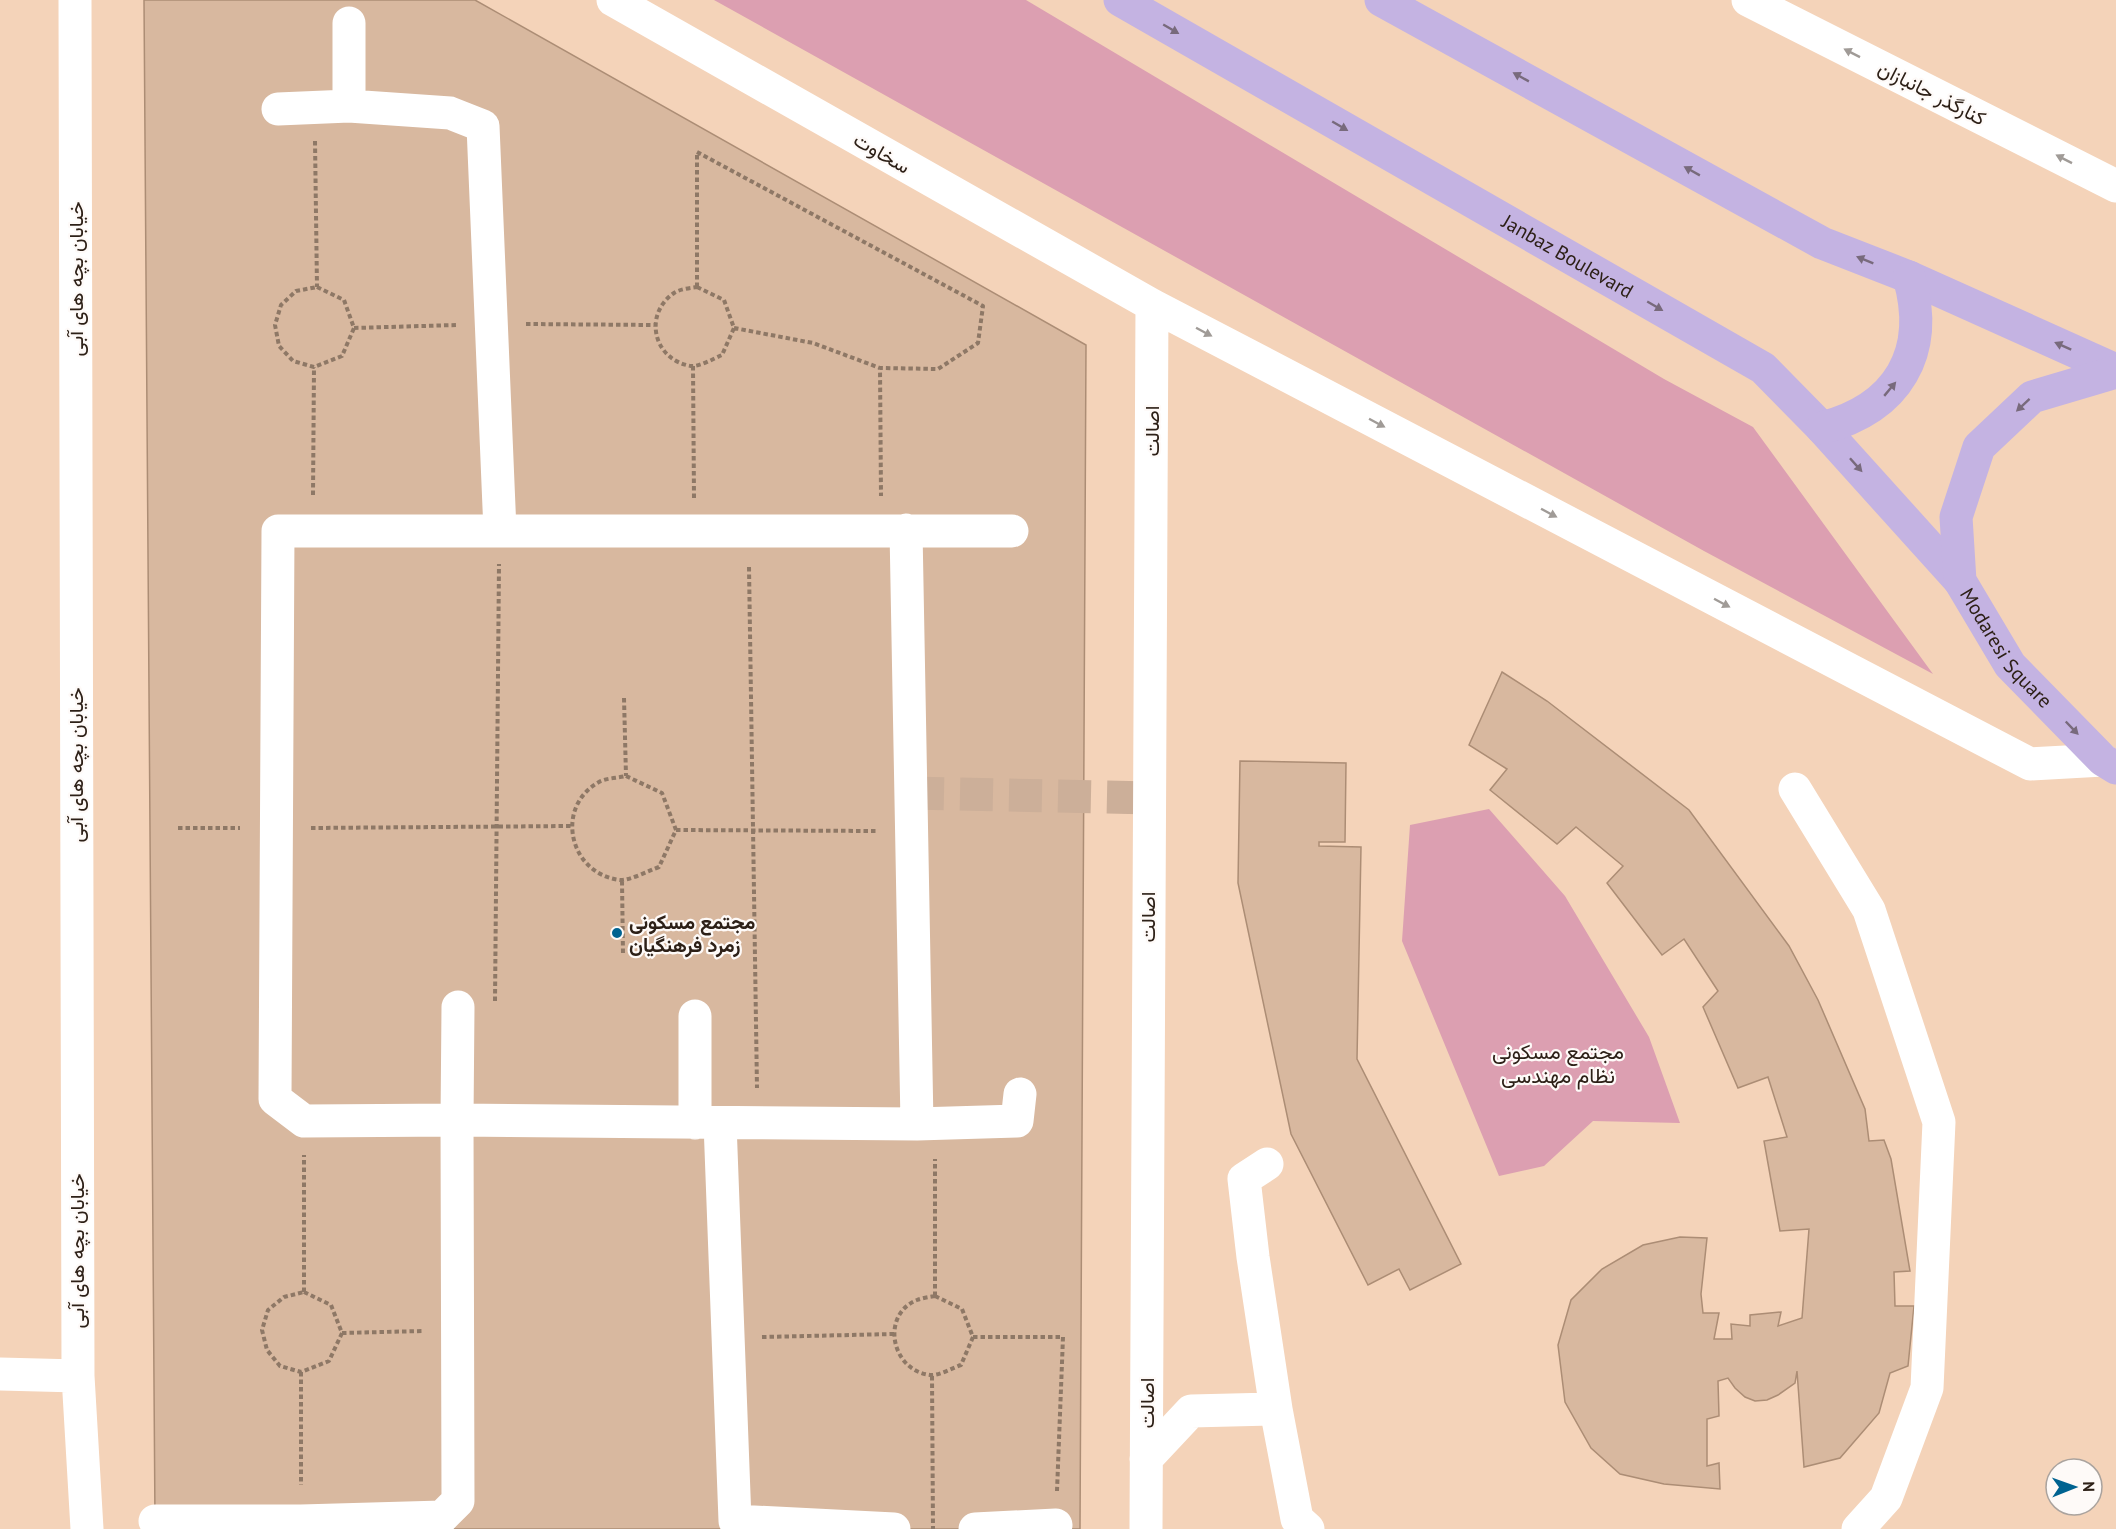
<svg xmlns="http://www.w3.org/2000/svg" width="2116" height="1529" viewBox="0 0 2116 1529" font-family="'PT Sans',Vazirmatn,sans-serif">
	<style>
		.green { fill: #dc9fb1 }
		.building { fill: #d8b89f; stroke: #ac8d75; stroke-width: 1.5 }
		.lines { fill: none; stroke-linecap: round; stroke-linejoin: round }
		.minor-tunnel { stroke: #ccaf99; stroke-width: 33; stroke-dasharray: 33 16; stroke-linecap: butt }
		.path { stroke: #8e7866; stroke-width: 4; stroke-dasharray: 4.5 3; stroke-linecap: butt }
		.minor { stroke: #fff; stroke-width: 33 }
		.major { stroke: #c4b3e2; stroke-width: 33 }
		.oneway { fill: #786a7c }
		.oneway2 { fill: #a09b97 }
		.poi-dot { fill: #006391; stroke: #fefaf8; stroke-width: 2 }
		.labels { text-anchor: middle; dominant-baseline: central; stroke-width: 4.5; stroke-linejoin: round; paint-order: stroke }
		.street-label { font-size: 20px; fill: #2d2017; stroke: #fefaf8 }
		.poi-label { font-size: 20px; font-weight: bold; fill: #2d2017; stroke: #fefaf8; text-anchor: start }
		.neighbourhood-label { font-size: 21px; fill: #2d2017; stroke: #fefaf8 }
	</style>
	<rect width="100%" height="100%" fill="#f4d3b9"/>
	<!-- green -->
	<path class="green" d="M714,0H1026L1664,379L1753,427L1933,674L1704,551Z
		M1489,809L1565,896L1649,1037L1680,1123L1593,1121L1544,1166L1499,1176L1402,941L1410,825Z"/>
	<!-- building -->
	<path class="building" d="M144,0H475L1086,345L1080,1529H434L155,1521Z
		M1502,672L1547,701L1689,810L1789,946L1818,1000L1865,1109L1869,1141L1884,1140L1891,1159L1910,1271L1894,1272L1895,1306H1914L1908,1366L1890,1373L1879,1413L1840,1458L1804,1467L1797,1371L1795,1383L1778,1395L1767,1400L1755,1401L1745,1397L1735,1388L1728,1378L1718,1381L1719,1416L1707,1419V1466L1719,1463L1720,1489L1664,1484L1620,1474L1591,1448L1565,1402L1558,1345L1571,1300L1602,1269L1643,1245L1680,1237L1707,1238L1701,1294L1703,1313H1719L1714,1339H1732L1731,1324L1750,1326V1315L1781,1312L1778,1326L1802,1318L1809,1229L1780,1231L1764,1141L1787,1137L1768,1077L1738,1088L1703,1007L1718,991L1684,939L1662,955L1607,883L1623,866L1576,827L1557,844L1490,790L1507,769L1469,745Z
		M1240,761L1346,763L1345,842H1319V846L1361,847L1357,1059L1461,1264L1410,1290L1399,1269L1368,1285L1291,1134L1238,883Z"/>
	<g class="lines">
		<!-- minor-tunnel -->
		<path class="minor-tunnel" d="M911,793L1151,798"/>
		<!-- path -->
		<path class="path" d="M315,141L317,287
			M317,287L344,300L354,328L342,356L314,367L293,361L279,346L275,325L281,305L296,291Z
			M697,287V152L983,306L978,343L938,369L880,368L881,496
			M697,287L724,300L734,328L722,355C713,359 699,367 691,366C653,360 643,314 674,293C680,289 690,288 697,287Z
			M526,324L654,325
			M354,328L456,325
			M734,328L813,343L880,368
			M693,366L694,498
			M313,495L314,367
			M749,567L757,1088
			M624,698L626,776
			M626,776L662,793L676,830L659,867C650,870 629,881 620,880C569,874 554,807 599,782C606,778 618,778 626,776Z
			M178,828H240
			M311,828L571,826
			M676,830L876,831
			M622,881L623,954
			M495,1001L499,564
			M304,1292L331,1305L342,1333L329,1361L301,1372L280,1366L267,1350L262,1330L268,1310L284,1297Z
			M304,1292V1155
			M935,1296L962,1309L973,1337L961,1365C952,1368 939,1376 930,1375C890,1370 881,1314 917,1300C922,1298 929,1297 935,1296Z
			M935,1296V1159
			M342,1333L422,1331
			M762,1337L894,1334
			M973,1337H1063L1057,1491
			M301,1372V1485
			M932,1376L933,1529"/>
		<!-- minor -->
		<path class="minor" d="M75,0L78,1376L87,1529
			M613,0L1152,305L2030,764L2103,760
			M1748,0L2116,186
			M349,23V106L450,113L483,126L500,531
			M278,109L349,106
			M906,530L917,1124
			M1012,531H278L275,1099L304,1121L457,1120L917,1124L1017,1121L1020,1094
			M1795,789L1869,910L1939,1122L1927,1388L1886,1498L1858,1529
			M695,1016V1123
			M720,1123L735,1521L894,1529
			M1267,1164L1244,1179L1253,1257L1276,1409
			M0,1374L78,1376
			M1146,1459L1191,1411L1276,1409L1297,1519L1308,1529
			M155,1521H301L442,1517L458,1501L457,1120L458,1007
			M975,1529L1056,1525
			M1146,1529L1152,305"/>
		<!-- major -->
		<g class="major">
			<path id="s1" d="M1120,0L1763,368L1822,428L1960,581"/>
			<path d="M1381,0L1822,243L1909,277L2116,370"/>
			<path id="s2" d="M2116,372L2032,397L1979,447L1956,517L1960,581L2010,665L2103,760L2116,768"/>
			<path d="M1822,428C1898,408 1931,353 1909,277"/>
		</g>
	</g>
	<!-- one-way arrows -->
	<defs><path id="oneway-solid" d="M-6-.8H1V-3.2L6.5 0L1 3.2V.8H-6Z" transform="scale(1.5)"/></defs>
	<g class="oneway">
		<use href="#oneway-solid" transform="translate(1171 29) rotate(30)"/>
		<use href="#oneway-solid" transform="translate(1521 77) rotate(-151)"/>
		<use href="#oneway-solid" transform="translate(1340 126) rotate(30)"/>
		<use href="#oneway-solid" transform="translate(1692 171) rotate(-151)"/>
		<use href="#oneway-solid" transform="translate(1865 260) rotate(-158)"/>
		<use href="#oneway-solid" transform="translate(1655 306) rotate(30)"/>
		<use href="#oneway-solid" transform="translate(2063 346) rotate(-156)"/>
		<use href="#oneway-solid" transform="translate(1890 389) rotate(-50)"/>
		<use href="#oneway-solid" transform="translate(2023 405) rotate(137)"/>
		<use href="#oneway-solid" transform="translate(1856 465) rotate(48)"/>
		<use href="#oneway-solid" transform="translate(2072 728) rotate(46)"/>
	</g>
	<g class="oneway2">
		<use href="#oneway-solid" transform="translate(1852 53) rotate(-153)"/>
		<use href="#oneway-solid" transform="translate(2064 159) rotate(-153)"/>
		<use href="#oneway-solid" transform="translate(1204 332) rotate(28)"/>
		<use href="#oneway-solid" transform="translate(1377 423) rotate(28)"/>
		<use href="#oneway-solid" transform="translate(1549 513) rotate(28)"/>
		<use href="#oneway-solid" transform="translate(1722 603) rotate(28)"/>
	</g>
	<!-- markers -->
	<circle class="poi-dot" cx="617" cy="933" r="6"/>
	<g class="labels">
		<!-- street labels -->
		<g class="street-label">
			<text transform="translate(1932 93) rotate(27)">کنارگذر جانبازان</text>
			<text transform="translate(882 153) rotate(30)">سخاوت</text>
			<text stroke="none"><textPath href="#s1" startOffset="516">Janbaz Boulevard</textPath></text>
			<text transform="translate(76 279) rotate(-90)">خیابان بچه های آبی</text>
			<text transform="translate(1152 431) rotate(-90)">اصالت</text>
			<text stroke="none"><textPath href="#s2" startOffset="380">Modaresi Square</textPath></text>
			<text transform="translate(76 765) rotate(-90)">خیابان بچه های آبی</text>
			<text transform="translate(1148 917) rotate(-90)">اصالت</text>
			<text transform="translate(77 1251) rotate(-90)">خیابان بچه های آبی</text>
			<text transform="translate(1147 1403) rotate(-90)">اصالت</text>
		</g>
		<!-- poi labels -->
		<g class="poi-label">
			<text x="629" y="922">مجتمع مسکونی<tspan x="629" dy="23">زمرد فرهنگیان</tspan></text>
		</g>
		<!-- neighbourhood labels -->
		<g class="neighbourhood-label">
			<text x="1558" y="1051">مجتمع مسکونی<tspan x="1558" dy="24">نظام مهندسی</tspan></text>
		</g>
	</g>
	<!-- north arrow -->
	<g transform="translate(2074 1487) rotate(89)"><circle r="28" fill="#fefaf8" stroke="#aaa39e" stroke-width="1.5"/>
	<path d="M0-4.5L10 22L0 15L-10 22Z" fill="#006391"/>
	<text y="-9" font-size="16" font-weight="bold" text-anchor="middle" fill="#2d2017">N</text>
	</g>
</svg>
